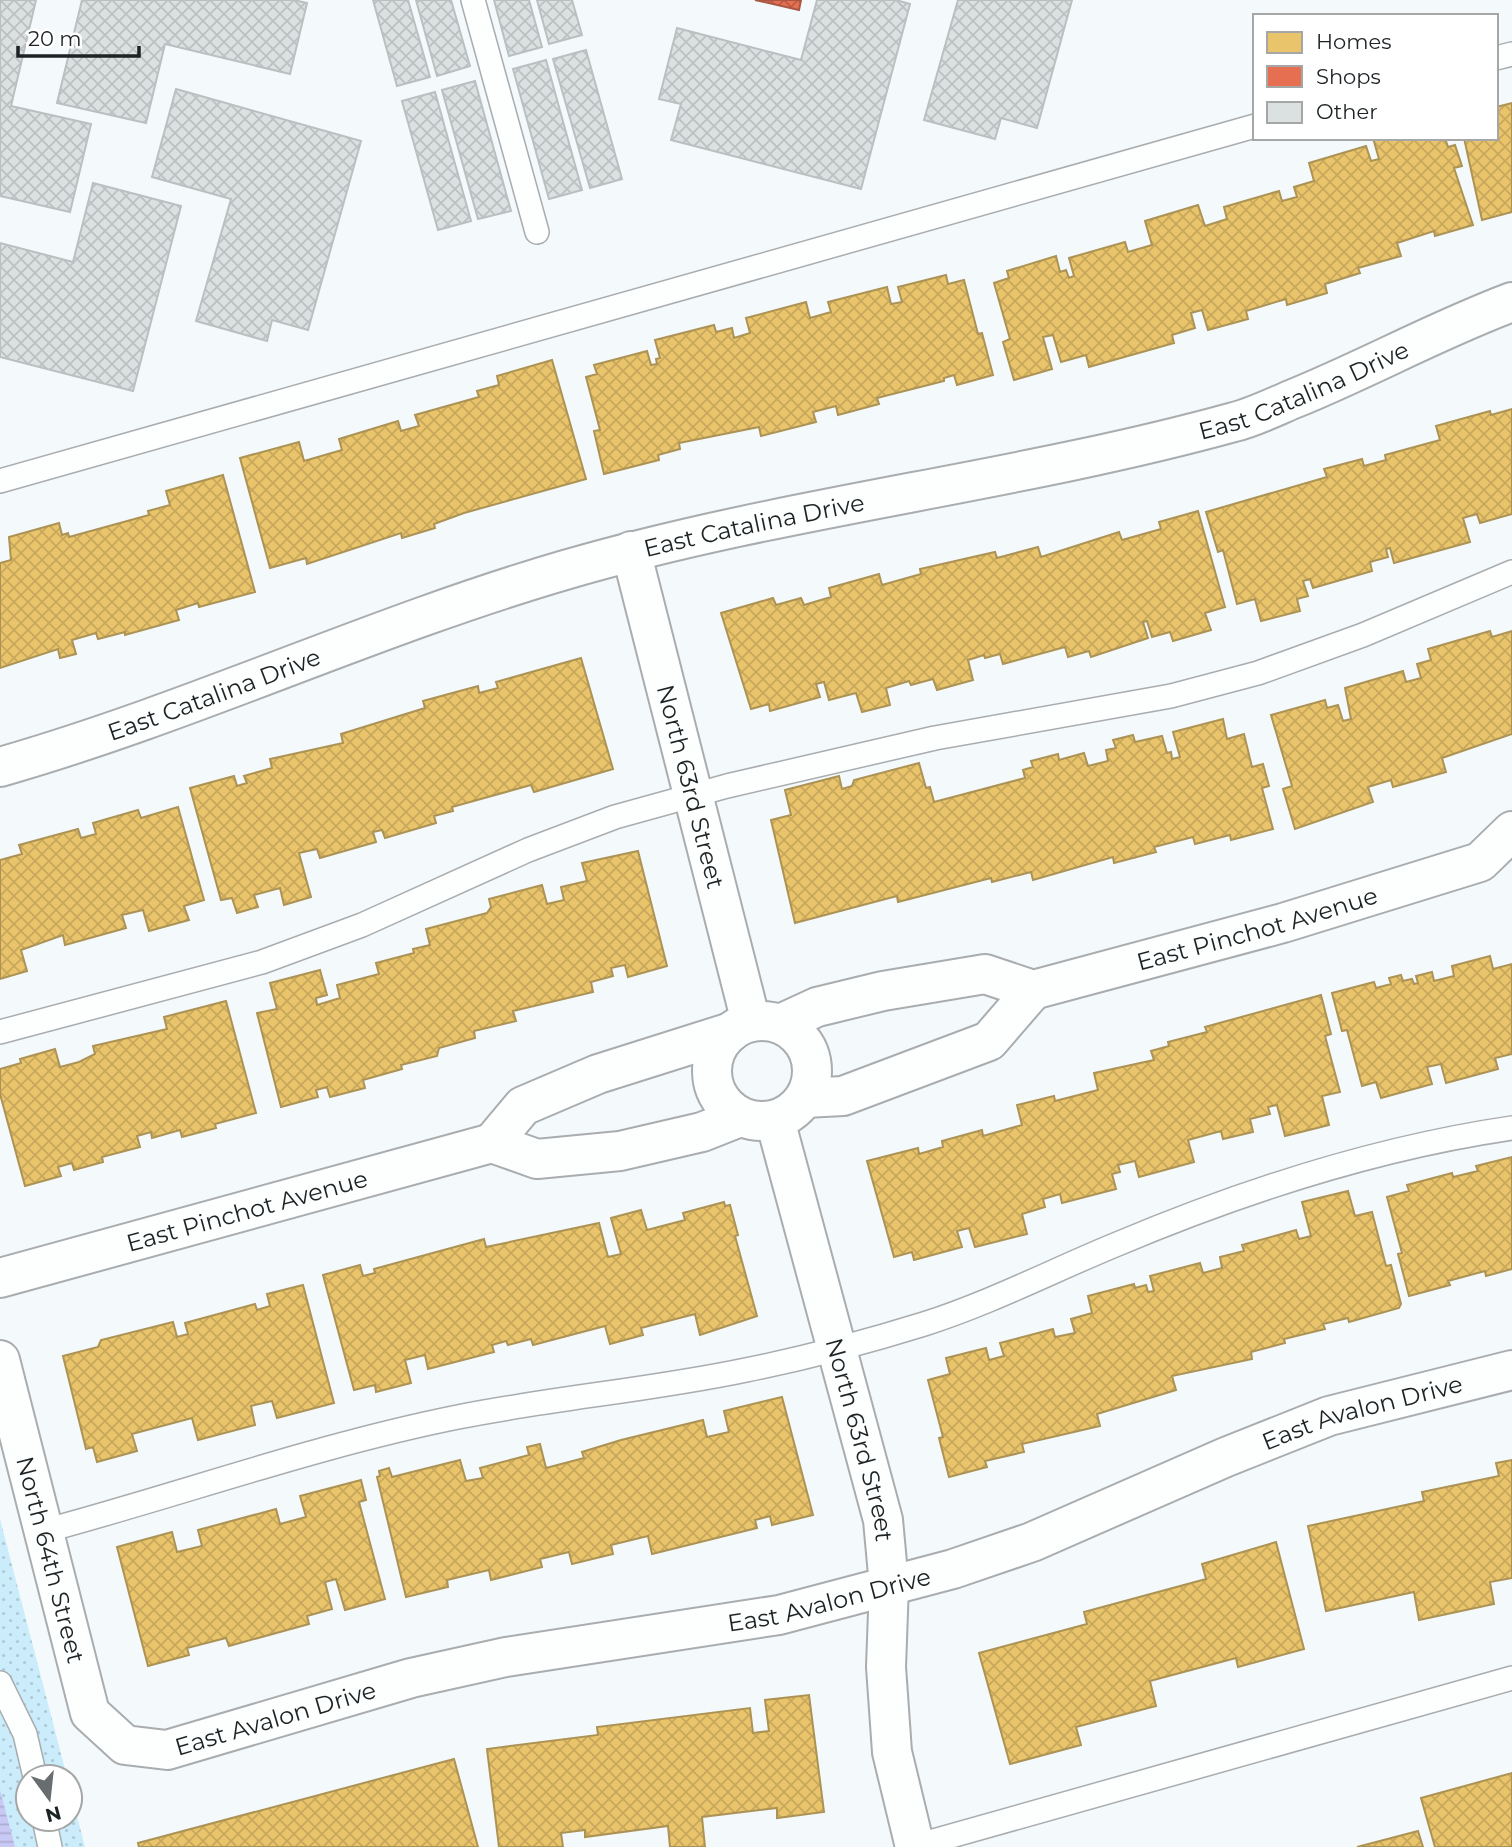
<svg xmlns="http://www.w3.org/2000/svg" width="1512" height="1847" viewBox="0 0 1512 1847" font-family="Montserrat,sans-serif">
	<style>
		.park { fill: url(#park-dots) }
		.water { fill: url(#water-rules) }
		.homes { fill: url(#homes-cross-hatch); stroke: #ac9355; stroke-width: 2 }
		.shops { fill: url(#shops-cross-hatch); stroke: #aa5844; stroke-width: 2 }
		.building { fill: url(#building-cross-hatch); stroke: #bac0c1; stroke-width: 2 }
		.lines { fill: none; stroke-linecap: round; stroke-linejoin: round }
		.service-casing { stroke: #a9adaf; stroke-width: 26 }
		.minor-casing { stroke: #a9adaf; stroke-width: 42 }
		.service { stroke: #fdfefe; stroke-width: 23 }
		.minor { stroke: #fdfefe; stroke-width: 38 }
		.labels { text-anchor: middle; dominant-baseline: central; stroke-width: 7; stroke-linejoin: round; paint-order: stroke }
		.street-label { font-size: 24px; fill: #1d2224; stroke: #fff }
	</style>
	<defs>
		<pattern id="park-dots" width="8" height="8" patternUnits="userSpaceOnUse" patternTransform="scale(1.75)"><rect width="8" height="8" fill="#cbecfb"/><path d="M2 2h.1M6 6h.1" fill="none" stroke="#aecad7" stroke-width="1.8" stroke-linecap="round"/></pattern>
		<pattern id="water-rules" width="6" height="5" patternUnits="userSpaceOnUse" patternTransform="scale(1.75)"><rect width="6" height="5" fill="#c9c9f5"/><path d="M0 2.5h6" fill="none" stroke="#acacd2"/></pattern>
		<pattern id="homes-cross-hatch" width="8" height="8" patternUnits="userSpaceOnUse" patternTransform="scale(1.75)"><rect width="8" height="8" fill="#e9c46a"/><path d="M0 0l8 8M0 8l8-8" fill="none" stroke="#c7a85c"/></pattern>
		<pattern id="shops-cross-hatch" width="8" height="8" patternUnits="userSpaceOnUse" patternTransform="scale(1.75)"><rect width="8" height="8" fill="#e76f51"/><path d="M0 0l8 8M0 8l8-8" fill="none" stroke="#bb5b43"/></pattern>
		<pattern id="building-cross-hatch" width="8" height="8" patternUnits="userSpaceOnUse" patternTransform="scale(1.75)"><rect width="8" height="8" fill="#dbe0e1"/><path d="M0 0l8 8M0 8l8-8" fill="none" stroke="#bcc0c1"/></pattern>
	</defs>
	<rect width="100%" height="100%" fill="#f4f9fb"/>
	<!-- park -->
	<path class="park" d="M0,1519L67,1777H28V1819H70V1789L85,1847H0Z"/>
	<!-- water -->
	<path class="water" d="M0,1790L15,1847H0Z"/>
	<!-- homes -->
	<path class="homes" d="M1512,103V212L1482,220L1464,138H1496V107Z
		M1373,138H1445L1448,147L1455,145L1462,166L1454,168L1473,225L1435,236L1434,231L1397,243L1401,256L1358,268L1360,273L1325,284L1327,293L1287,305L1286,299L1246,311L1248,319L1208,330L1202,310L1191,313L1195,328L1172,335L1174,343L1089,367L1086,355L1061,362L1053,335L1043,337L1052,369L1014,380L1003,342L1010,339L994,283L1009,278L1007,271L1056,256L1060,272L1066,270L1069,278L1074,276L1069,258L1125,242L1128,252L1152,245L1145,221L1198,205L1205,226L1227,219L1224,207L1279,191L1282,201L1297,197L1294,187L1314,181L1309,163L1366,146L1371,161L1379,159Z
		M946,275L948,284L964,280L978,334L982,333L993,375L957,385L954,375L944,378V381L877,398L879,404L838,415L836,406L813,412L816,422L761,436L759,427L679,443L680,449L658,455L659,460L604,474L594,431L600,430L586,377L597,374L594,365L647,351L651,365L657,364L656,359L660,358L655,340L714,325L716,332L732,328L734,338L750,333L746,318L806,302L810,318L831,312L828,302L887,287L891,304L902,302L898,287Z
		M552,360L586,479L464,513L434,524L435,528L402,538L401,533L307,564L306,558L270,568L240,458L299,442L304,461L342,450L339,439L398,421L401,431L419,426L415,415L479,397L477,391L499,385L497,376Z
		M1512,409V514L1480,523L1477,514L1463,518L1470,542L1394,563L1390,548L1386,549L1388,557L1370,562L1372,571L1313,588L1310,579L1303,581L1308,596L1297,599L1300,611L1261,621L1255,599L1237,604L1223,550L1218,552L1206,512L1327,477L1324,469L1362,459L1364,466L1386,460L1385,455L1440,440L1436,426L1490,411L1491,415Z
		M223,475L255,592L199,607L198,603L176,610L179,620L125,635V632L98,639L96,633L72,640L76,654L60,658L58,649L0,668V563L11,560L9,537L59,523L62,535L68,533L69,537L149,515L148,511L170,505L166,491Z
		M1198,511L1225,607L1205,613L1211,630L1173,641L1170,632L1152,637L1147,621L1143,622L1148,638L1091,657L1089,651L1068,657L1065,647L1003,664L1000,654L985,658L984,655L968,660L973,680L937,690L933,679L911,685L909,681L886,688L890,705L862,712L856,693L829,700L824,682L816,684L820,697L770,711L769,704L751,709L721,613L773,598L776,605L801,598L804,605L831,597L829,588L879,574L882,585L921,574L920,569L995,552L997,558L1038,547L1041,557L1119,532L1122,540L1161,529L1159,522Z
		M1490,631L1492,637L1512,631V734L1442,758L1446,772L1393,787L1391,780L1368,787L1373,802L1295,829L1283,789L1292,786L1271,715L1325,700L1327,708L1338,705L1343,721L1351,719L1345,688L1403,671L1406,682L1421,678L1417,664L1431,660L1428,649Z
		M581,658L613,769L534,792L531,785L452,807L453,811L434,816L436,823L385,838L382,830L373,832L376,842L320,858L317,849L299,853L311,897L284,905L280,888L254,895L258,907L237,913L232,898L221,900L190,788L234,776L237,786L247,783L244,776L272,768L270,759L343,743L341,734L425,708L423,701L478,686L479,693L498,688L496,682Z
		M1223,719L1227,739L1244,734L1252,767L1263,764L1269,786L1262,788L1273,829L1231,840L1230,835L1195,844L1193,837L1154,847L1156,852L1114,863L1113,857L1033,880L1031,872L992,882L991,878L898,902L897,896L795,923L771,820L791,815L785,790L839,776L842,789L852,786L854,780L919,763L926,788L930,787L934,802L1025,778L1023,770L1033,767L1031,761L1058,754L1059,760L1084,753L1088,766L1108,761L1106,750L1116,748L1113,740L1133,735L1135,742L1162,736L1167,753L1171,752L1172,759L1180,757L1173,732Z
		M178,807L204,900L184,906L189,920L149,931L143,910L122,915L126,928L65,945L63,935L21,950L27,971L0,979V860L22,854L19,845L78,829L81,838L96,834L93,823L138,810L141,818Z
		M638,851L667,966L628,977L625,965L611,968L613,976L591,982L593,992L513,1011L516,1021L474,1031L475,1038L439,1048L437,1056L401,1065L402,1069L363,1080L365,1088L330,1097L327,1087L316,1090L318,1097L281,1107L257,1013L277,1009L270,983L320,970L327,995L316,998L317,1005L340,998L337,985L379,974L376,963L414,953L413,949L430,945L426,929L487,913L491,907L489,899L542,885L547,904L564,900L561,887L587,881L582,863Z
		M1490,956L1493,969L1512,964V1054L1495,1058L1498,1069L1446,1083L1441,1064L1427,1067L1432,1084L1381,1098L1376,1082L1362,1086L1347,1030L1342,1031L1332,993L1374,982L1376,988L1391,984L1389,978L1401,975L1403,981L1412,979L1414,984L1418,983L1416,976L1432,972L1434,981L1454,976L1452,966Z
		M1321,995L1331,1034L1325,1036L1340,1092L1322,1096L1329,1125L1285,1136L1277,1105L1268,1107L1270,1114L1250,1119L1253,1132L1223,1139L1221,1131L1188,1140L1194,1162L1139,1177L1135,1161L1118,1165L1120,1172L1112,1174L1116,1189L1062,1203L1060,1194L1043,1199L1045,1207L1022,1214L1027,1234L975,1247L969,1228L957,1231L962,1247L914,1260L912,1252L894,1257L867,1161L918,1148L919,1154L943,1147L942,1141L982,1130L983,1136L1022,1125L1017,1105L1054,1096L1055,1101L1098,1090L1094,1073L1154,1060L1151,1051L1169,1046L1168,1042L1207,1032L1205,1027Z
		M226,1001L256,1113L215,1124L216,1128L182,1137L180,1130L152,1138L151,1132L137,1136L140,1147L102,1157L103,1162L74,1170L72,1163L58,1167L61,1176L25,1186L0,1094V1069L21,1063L20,1059L55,1049L60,1067L79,1062L95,1054L93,1046L167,1029L164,1017Z
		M1512,1157V1269L1486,1276L1485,1271L1448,1281L1450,1285L1409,1296L1398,1254L1402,1253L1387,1197L1409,1191L1407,1185L1452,1173L1453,1177L1478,1171L1476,1166Z
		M1348,1191L1355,1216L1372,1212L1386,1266L1391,1265L1401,1304L1399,1308L1349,1322L1348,1318L1323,1324L1325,1329L1284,1339L1285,1343L1251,1352L1252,1359L1172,1376L1176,1390L1097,1414L1100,1426L1022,1444L1024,1452L985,1461L987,1467L949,1477L939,1438L943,1437L928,1380L950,1374L946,1358L986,1348L989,1360L1004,1356L1000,1343L1053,1329L1055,1337L1075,1333L1071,1319L1092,1313L1088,1296L1134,1284L1135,1288L1146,1285L1148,1292L1154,1291L1150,1276L1200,1263L1203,1273L1222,1268L1220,1257L1244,1251L1242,1245L1296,1230L1299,1239L1311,1236L1302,1202Z
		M724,1202L725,1206L730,1205L738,1235L735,1236L757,1316L700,1335L695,1314L641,1328L643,1335L610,1344L605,1326L533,1345L531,1339L508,1345L506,1341L492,1345L494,1352L428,1369L425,1355L405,1360L411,1383L376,1392L375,1385L354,1390L323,1275L360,1265L363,1276L375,1273L374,1269L484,1239L486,1247L599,1223L608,1257L621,1254L611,1218L641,1210L647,1230L685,1220L683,1213Z
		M303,1285L334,1403L277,1418L272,1401L251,1406L255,1425L198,1440L192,1418L132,1434L137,1451L97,1462L93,1447L86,1449L63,1356L98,1347L101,1340L173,1322L177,1337L188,1334L185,1323L255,1304L257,1310L270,1306L267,1294Z
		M782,1397L813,1515L772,1525L770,1516L755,1520L757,1528L652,1554L648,1536L611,1545L613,1554L572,1564L569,1552L540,1559L542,1567L491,1580L489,1570L447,1580L448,1587L406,1597L377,1477L380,1476L379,1471L389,1468L392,1477L460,1460L466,1481L483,1478L480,1468L529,1455L527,1447L540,1444L546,1468L584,1458L582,1452L621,1440L703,1420L707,1437L729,1432L724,1411Z
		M1512,1460V1578L1490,1582L1494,1604L1419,1620L1414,1592L1326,1611L1308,1526L1424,1501L1422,1492L1499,1476L1496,1463Z
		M361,1480L366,1500L359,1502L385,1599L345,1610L336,1579L325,1582L332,1609L307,1616L309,1624L229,1646L226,1638L187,1648L189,1655L148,1666L117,1547L172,1532L177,1552L202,1546L198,1530L276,1509L280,1524L306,1517L300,1496Z
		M1276,1542L1304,1649L1238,1667L1236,1658L1150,1681L1156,1706L1076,1727L1081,1745L1010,1764L979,1653L1087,1624L1084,1612L1206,1579L1202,1564Z
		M809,1695L824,1812L777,1818V1808L702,1817L705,1847H670L668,1826L585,1837V1830L561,1833L563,1847H499L487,1749L598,1735L597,1727L750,1708L753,1733L769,1731L765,1700Z
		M454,1759L478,1847H139L138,1843Z
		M1512,1773V1847H1435L1421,1798Z
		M1418,1831L1423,1847H1357Z"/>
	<!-- shops -->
	<path class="shops" d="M755,0H801L799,10Z"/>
	<!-- building -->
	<path class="building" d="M0,0H36L11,106L91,124L70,212L0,196Z
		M82,0H294L307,3L290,74L165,44L146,123L57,103Z
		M373,0H408L430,77L397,86Z
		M416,0H451L470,66L437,76Z
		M494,0H529L542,47L509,56Z
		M537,0H572L582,35L549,44Z
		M817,0H896L910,4L861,189L671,140L681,104L659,99L677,28L801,60Z
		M958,0H1072L1037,128L1001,118L995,139L924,120Z
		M586,50L622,179L590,188L553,59Z
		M546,60L582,190L549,199L513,69Z
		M475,81L511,211L478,219L442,90Z
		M176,89L361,141L308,330L272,320L267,341L196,321L231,199L152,177Z
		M435,92L471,221L438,230L402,101Z
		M93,183L181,206L133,391L0,357V243L73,262Z"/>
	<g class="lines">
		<!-- service casing -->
		<g class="service-casing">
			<path id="service" d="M473,0L537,232
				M1496,58L1512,54
				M0,481L1255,126
				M0,1032L262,962L362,925L528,850L615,817L727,786L935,738L1171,696L1258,673L1363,635L1512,572
				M44,1531C182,1494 318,1445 458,1417C553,1398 651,1390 746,1370C806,1358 866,1342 924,1324C990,1303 1052,1271 1115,1245C1243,1191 1375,1148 1512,1128
				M0,1683L25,1734L35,1777
				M44,1819L50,1847
				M912,1847L1512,1678"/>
		</g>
		<!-- minor casing -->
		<g class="minor-casing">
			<g id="minor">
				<path id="s1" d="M631,551L751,1022"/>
				<path id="s2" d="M0,767C192,712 373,626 565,570C784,506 1013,483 1234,422C1254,417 1274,407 1293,399C1367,369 1437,330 1512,302"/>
				<circle cx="762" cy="1071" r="50"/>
				<path id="s3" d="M780,1024L817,1007L883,991L985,974L1033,990L1283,923L1480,862L1512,831"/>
				<path d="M805,1098L843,1096L989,1041L1033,990"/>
				<path id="s4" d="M775,1120L883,1520L889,1585L886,1667L892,1752L915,1847"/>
				<path d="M492,1143L523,1106L598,1074L731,1032"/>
				<path id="s5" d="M0,1278L492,1143L537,1159L620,1151L702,1132L740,1117"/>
				<path id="s6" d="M0,1360L90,1713L125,1745L167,1750L411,1678L506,1657L779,1615L953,1569L1032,1542L1226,1457L1329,1416L1512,1370"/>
			</g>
		</g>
		<!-- service -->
		<use href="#service" class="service"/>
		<!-- minor -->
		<use href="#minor" class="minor"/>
	</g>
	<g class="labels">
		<!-- street labels -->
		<g class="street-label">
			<text stroke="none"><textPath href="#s2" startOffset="1360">East Catalina Drive</textPath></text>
			<text stroke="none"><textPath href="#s2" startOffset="793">East Catalina Drive</textPath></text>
			<text stroke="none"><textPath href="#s2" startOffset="226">East Catalina Drive</textPath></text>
			<text stroke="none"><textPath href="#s1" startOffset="243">North 63rd Street</textPath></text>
			<text stroke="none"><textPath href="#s3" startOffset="495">East Pinchot Avenue</textPath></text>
			<text stroke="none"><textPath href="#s5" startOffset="256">East Pinchot Avenue</textPath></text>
			<text stroke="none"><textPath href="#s6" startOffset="1701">East Avalon Drive</textPath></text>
			<text stroke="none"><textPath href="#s4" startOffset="331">North 63rd Street</textPath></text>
			<text stroke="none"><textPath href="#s6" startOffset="206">North 64th Street</textPath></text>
			<text stroke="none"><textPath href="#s6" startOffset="1134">East Avalon Drive</textPath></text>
			<text stroke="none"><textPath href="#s6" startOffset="567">East Avalon Drive</textPath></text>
		</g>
	</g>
	<!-- legend -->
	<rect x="1253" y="14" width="245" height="126" fill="#ffffff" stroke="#a5a7a7" stroke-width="2"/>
	<rect x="1267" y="32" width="35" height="21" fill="#e9c46a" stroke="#a5a7a7" stroke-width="2"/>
	<text x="1316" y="49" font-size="21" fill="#1d2224">Homes</text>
	<rect x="1267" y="66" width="35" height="21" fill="#e76f51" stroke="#a5a7a7" stroke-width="2"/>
	<text x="1316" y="84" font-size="21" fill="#1d2224">Shops</text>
	<rect x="1267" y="102" width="35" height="21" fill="#dbe0e1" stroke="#a5a7a7" stroke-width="2"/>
	<text x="1316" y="119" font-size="21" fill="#1d2224">Other</text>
	<!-- north arrow -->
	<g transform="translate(49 1798) rotate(165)"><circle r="33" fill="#ffffff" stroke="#a5a7a7" stroke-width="2"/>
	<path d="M0-5L12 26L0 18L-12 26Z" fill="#686d6f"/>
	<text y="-10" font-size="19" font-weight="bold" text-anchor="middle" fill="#1d2224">N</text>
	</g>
	<!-- scale -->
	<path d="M18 46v10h121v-10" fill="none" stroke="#1d2224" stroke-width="3.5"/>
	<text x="28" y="46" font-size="21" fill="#1d2224" stroke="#ffffff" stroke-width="5" paint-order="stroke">20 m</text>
</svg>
